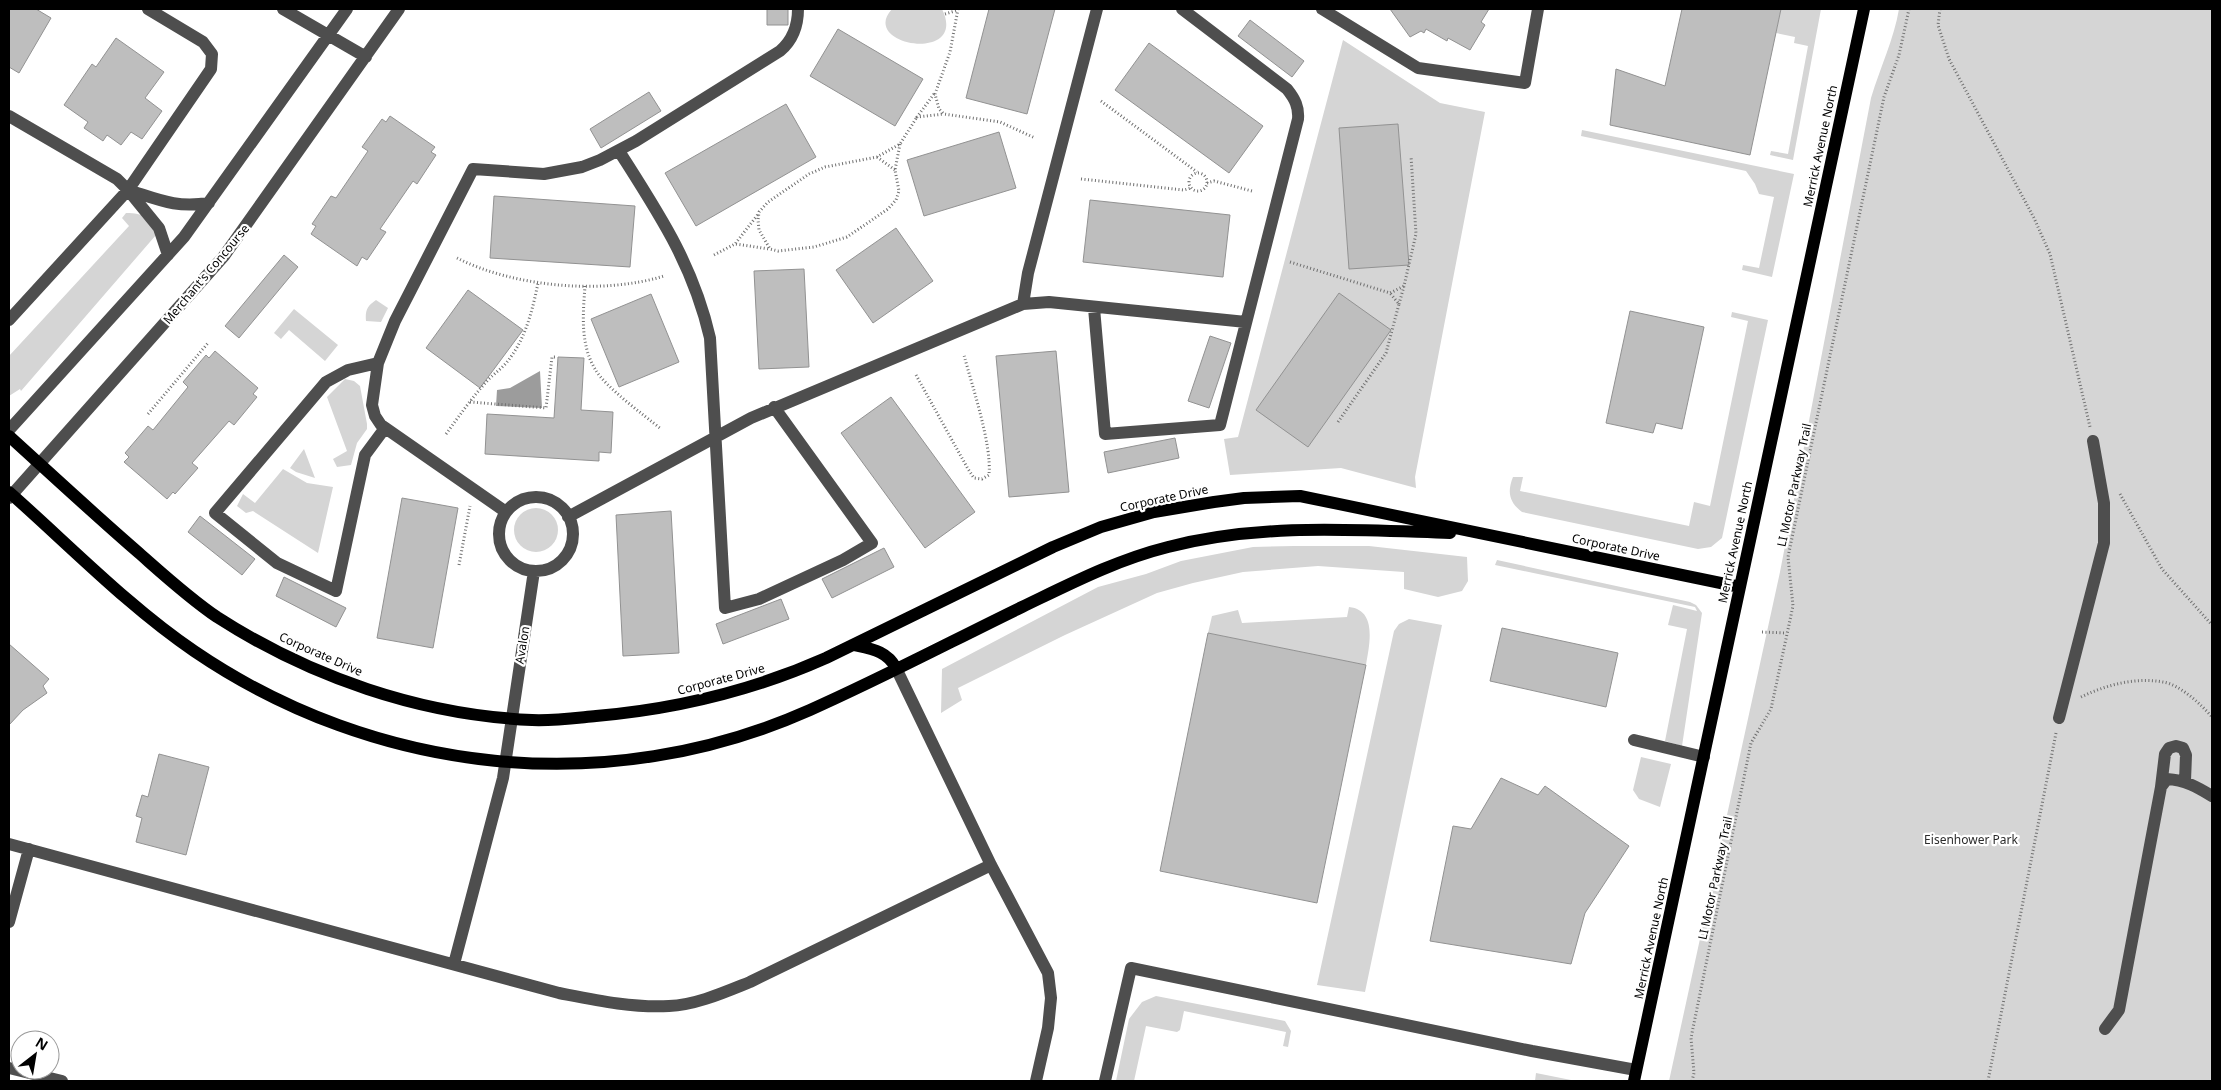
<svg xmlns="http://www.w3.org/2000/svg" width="2221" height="1090" viewBox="0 0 2221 1090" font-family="'Noto Sans',sans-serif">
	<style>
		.green { fill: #d5d5d5 }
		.water { fill: #9c9c9c }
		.building { fill: #bebebe; stroke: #929292 }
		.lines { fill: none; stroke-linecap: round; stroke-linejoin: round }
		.path { stroke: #707070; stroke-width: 3; stroke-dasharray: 1 2.5; stroke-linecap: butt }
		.minor { stroke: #4e4e4e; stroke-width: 12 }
		.major { stroke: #000; stroke-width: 12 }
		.labels { text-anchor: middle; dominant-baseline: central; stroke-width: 4.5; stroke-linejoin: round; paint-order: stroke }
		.street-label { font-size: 12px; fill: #000; stroke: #fff }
		.park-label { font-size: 12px; fill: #2c2c2c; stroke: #fff }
	</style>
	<rect width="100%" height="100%" fill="#fff"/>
	<!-- green -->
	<path class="green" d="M892,9H942C969,64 858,46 892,9Z
		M1781,9H1821L1793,160L1770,155L1771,151L1788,154L1808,46L1794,43L1795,37L1776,33Z
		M1899,9H2212V1081H1669L1780,572L1871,98C1880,68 1894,39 1899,9Z
		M1343,40L1440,103L1485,112L1415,477L1416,488L1341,468L1230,475L1224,439L1238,437Z
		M1582,130L1794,174L1772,277L1742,270L1743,265L1759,268L1774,197L1759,194L1755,184L1746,171L1581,136Z
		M126,213C144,213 149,217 156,235L21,391L20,389L9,396V356L129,226L122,218Z
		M376,300L388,308L381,322L366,321C365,311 367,306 376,300Z
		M294,309L338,345L325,361L289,330L281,339L274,333Z
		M1732,312L1768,320L1722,538L1711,547L1698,549L1522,512C1509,502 1507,492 1513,477H1523L1520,491L1689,526L1694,502L1710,506L1748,321L1731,317Z
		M345,379L354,381L360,386L367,424V429L357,443L351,465L337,467L333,459L347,451L327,397Z
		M304,449L315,478L296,472L290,468Z
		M283,469L307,483L333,487L318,553L253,511L246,513L237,506L243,494L255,503Z
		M514 530a22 22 0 1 1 44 0a22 22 0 1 1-44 0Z
		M1294,546H1369L1467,557L1468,581L1462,591L1438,597L1404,589V572L1318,566L1243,572L1193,583L1157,593L1065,635L958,688L962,700L941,713L942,669L1098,587L1146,574L1181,561L1253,547Z
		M1497,560L1690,602L1696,605L1702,613L1682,746L1665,741L1687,629L1668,625L1673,605L1697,611L1695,607L1495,565Z
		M1349,607C1378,610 1369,646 1366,665L1208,633L1212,616L1238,610L1242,623L1347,617Z
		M1409,619L1442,625L1365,992L1317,985L1394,631L1399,624Z
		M1641,757L1671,764L1660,807L1639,799L1633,790Z
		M1156,996L1285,1021L1291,1031L1288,1047L1283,1046L1286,1032L1184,1011L1180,1030L1177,1032L1146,1026L1134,1081H1116L1129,1019L1142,1002Z
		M1536,1073L1576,1081H1535Z"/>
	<!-- water -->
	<path class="water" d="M540,371L542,408L496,406L497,390L510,388Z"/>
	<!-- building -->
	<path class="building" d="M9,9H36L51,18L19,73L9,67Z
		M767,9H788V25H767Z
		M989,9H1055L1027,114L966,98Z
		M1390,9H1489L1481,22L1485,25L1470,50L1448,38L1447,41L1426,29L1424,33L1421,31L1410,37Z
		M1682,9H1781L1750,155L1610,125L1616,69L1665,86Z
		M1250,20L1304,61L1292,77L1238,36Z
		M838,29L923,79L895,126L810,76Z
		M116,38L164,72L145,98L162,111L142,139L131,132L121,145L107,135L103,141L84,128L88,122L64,105L92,64L96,67Z
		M1149,43L1263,126L1229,173L1115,90Z
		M649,92L661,111L601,148L590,129Z
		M786,104L816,157L696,226L665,173Z
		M390,116L435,147L431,152L436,155L417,184L413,181L380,229L386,232L367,260L362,257L357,266L311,234L316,226L312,224L331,196L336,198L368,151L362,147L382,119L386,122Z
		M1398,124L1409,265L1349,269L1339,128Z
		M999,132L1016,188L924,216L907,160Z
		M494,196L635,206L630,267L490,258Z
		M1090,200L1230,215L1223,277L1083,262Z
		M896,228L933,281L873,323L836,270Z
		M284,255L298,267L239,338L225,326Z
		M804,269L809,367L759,369L754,271Z
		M468,290L523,330L480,388L426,348Z
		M1339,293L1391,330L1308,447L1256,410Z
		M651,294L679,362L619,387L591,319Z
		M1630,311L1704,327L1682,429L1656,423L1653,433L1606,423Z
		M1210,336L1231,343L1209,408L1188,401Z
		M215,351L258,388L253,394L257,397L234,425L229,421L192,463L198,468L175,494L173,492L167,499L124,462L129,457L125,453L148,426L153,430L188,387L183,382L206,355L209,358Z
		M1056,351L1069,492L1009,497L996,356Z
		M558,357L584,358L581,410L613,412L611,453L599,452V461L485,454L487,414L554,418Z
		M891,397L975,512L925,548L841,433Z
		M1175,438L1179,458L1108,473L1104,452Z
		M402,498L458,508L433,648L377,638Z
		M671,511L679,653L623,656L616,515Z
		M200,516L255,559L242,575L188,532Z
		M884,548L894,567L832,598L822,579Z
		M284,577L346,608L336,627L276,596Z
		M781,599L789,619L723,644L716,624Z
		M1502,628L1618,653L1606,707L1490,681Z
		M1208,633L1366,665L1317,903L1160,871Z
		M9,644L49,679L43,686L47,693L23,710L9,725Z
		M159,754L209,767L186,855L136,842L142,818L136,816L142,795L148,797Z
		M1501,778L1538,795L1545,786L1629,846L1585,913L1571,964L1430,941L1453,826L1471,829Z"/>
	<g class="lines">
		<!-- path -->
		<path class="path" d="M958,9L950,52L935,94L939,109L944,114L1000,122L1035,138
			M1940,9L1938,25L1949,59L2034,218L2050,254L2090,427
			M945,14L958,10
			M934,94L917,117L944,114
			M1101,101L1197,172
			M900,144L895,170L899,191L896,200L888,209L847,237L814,247L778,251L770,249L759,230L758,220L759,212L768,202L809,174L825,167L877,157L900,144L917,117
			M877,157L895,170
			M1189 182a9 9 0 1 1 18 0a9 9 0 1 1-18 0Z
			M1081,179L1184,190L1191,188
			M1207,183L1214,181L1252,191
			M736,244L769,249
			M714,255L735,244L759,213
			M457,258C514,287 603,295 664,276
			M1290,262L1390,293L1404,286L1416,234L1411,156
			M585,286C583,314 580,344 595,369C605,387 644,415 661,429
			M1399,304L1404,286
			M916,375L968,469L974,478L982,479L989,475C992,444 972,386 964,355
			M470,402L546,408L552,357H556
			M148,414L208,343
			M1338,422L1386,353L1399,304L1390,293
			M446,434C460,415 473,396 489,379C496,372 504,367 510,358C526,337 533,308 538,283
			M2120,494L2162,569L2212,625
			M459,565L470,506
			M1762,632L1786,633
			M2081,697C2106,685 2135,677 2163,682C2179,684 2202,705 2212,717
			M1692,1081L1694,1073L1691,1038L1751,743L1771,709L1793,606L1788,557L1884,97L1899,55L1909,9
			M1988,1081L2056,733"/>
		<!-- minor -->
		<path class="minor" d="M283,9L366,57
			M1322,9L1418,68L1525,83L1538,9
			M9,116L117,179L128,190
			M619,151C659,214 693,264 710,338L725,608L759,599L843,560L872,543L774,407
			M168,255L159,228L128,190C160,200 175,208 209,203
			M1023,304L1028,273L1097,9
			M1094,308L1105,434L1220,425L1298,119C1299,107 1295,99 1287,89L1182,9
			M9,320L128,190L211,69L212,54L203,42L148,9
			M378,363L348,370L326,382L215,513L277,563L336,591L365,455L385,428
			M9,430L184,237L347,9
			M499 534a37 37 0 1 1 74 0a37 37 0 1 1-74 0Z
			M9,498L224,256L399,9
			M506,512L381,425L375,416L372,405L378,363L395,321L473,169L544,174L582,167L600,160L636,141L780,51C793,40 798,25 798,9
			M568,517L751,418L1023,304L1049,302L1246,322
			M896,668L991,865L1048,973L1051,998L1048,1028L1036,1081
			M2059,718L2104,543V503L2093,441
			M1634,740L1704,757
			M2161,787L2165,754L2169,748L2176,746L2183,748L2186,755L2185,781
			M9,844L559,993C595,1000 632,1008 669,1006C696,1005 725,992 750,982L991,865
			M9,922L29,849
			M454,964L503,778L534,571
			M2105,1029L2119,1010L2161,787L2167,779C2185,780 2197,787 2212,796
			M9,1068L62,1081
			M1105,1081L1131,968L1532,1051L1636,1070"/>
		<!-- major -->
		<path class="major" d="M9,436C52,475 95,515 139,553C164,575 189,598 217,617C310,677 420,715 532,720C553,721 575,718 596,716C676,709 752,691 826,658L1053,547L1101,527L1154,512L1214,502L1244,498L1300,496L1740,587
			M9,492C68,544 129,607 194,651C376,775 608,800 810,710C882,678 952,641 1022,607C1070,584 1116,560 1168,547C1261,523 1355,530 1450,533
			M854,645C872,649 887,651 896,668
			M1634,1081L1864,9"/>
	</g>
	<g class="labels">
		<!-- street labels -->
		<g class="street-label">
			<text transform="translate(1820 146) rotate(-78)">Merrick Avenue North</text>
			<text transform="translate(206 274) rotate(-50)">Merchant's Concourse</text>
			<text transform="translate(1794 485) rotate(-78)">LI Motor Parkway Trail</text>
			<text transform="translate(1164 498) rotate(-12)">Corporate Drive</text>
			<text transform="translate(1735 542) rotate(-78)">Merrick Avenue North</text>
			<text transform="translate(1616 547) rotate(12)">Corporate Drive</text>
			<text transform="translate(522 645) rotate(-81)">Avalon</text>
			<text transform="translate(321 654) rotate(24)">Corporate Drive</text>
			<text transform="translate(721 679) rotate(-15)">Corporate Drive</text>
			<text transform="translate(1715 878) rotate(-78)">LI Motor Parkway Trail</text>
			<text transform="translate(1651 938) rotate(-78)">Merrick Avenue North</text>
		</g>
		<!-- park labels -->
		<g class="park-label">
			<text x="1971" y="839">Eisenhower Park</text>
		</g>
	</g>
	<!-- border -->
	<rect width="2221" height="1090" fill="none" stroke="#000000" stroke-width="20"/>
	<!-- north arrow -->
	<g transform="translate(35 1055) rotate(31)"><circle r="24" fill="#ffffff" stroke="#999999"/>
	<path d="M0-4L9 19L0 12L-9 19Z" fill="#000000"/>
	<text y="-8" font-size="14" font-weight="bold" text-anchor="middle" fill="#000000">N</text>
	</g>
</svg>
